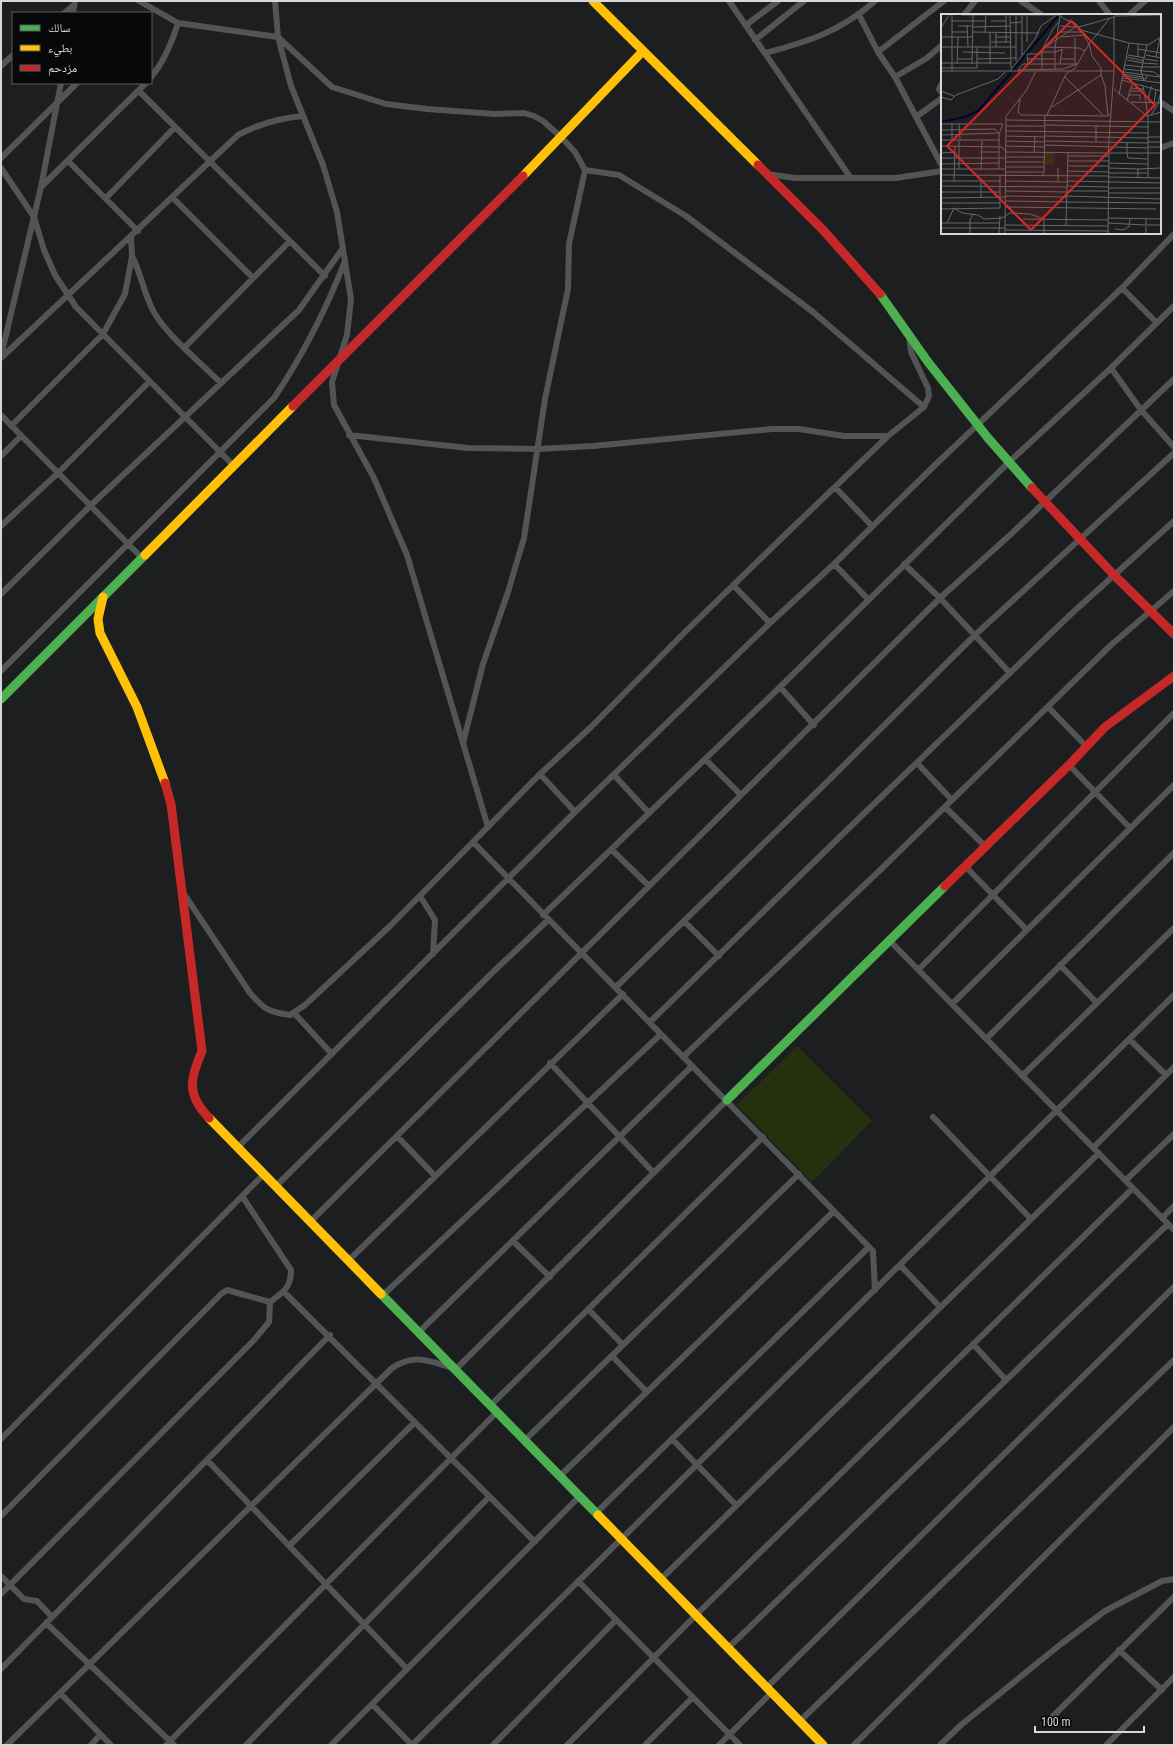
<svg xmlns="http://www.w3.org/2000/svg" width="1175" height="1746" viewBox="0 0 1175 1746" font-family="'Roboto Condensed','Noto Naskh Arabic',sans-serif">
	<style>
		.grass { fill: #25300e }
		.lines { fill: none; stroke-linecap: round; stroke-linejoin: round }
		.street { stroke: #535456; stroke-width: 6 }
		.fast { stroke: #4caf50; stroke-width: 9 }
		.slow { stroke: #ffc107; stroke-width: 9 }
		.jam { stroke: #c62828; stroke-width: 9 }
		.inset-river { fill: none; stroke: #06032d; stroke-width: 2 }
		.inset-road { fill: none; stroke: #67686a; stroke-width: 1 }
		.view { fill: #d62828; fill-opacity: 0.15; stroke: #d62828; stroke-width: 2 }
		.inset-edge { fill: none; stroke: #d7d8da; stroke-width: 2 }
	</style>
	<rect width="100%" height="100%" fill="#1d1e20"/>
	<!-- grass -->
	<path class="grass" d="M797,1046L872,1121L812,1182L737,1105Z"/>
	<g class="lines">
		<!-- street -->
		<path class="street" d="M139,1L178,23L278,37L332,87L386,104L427,109L495,114L524,113L534,116L543,121L561,137L575,152L585,170L569,244L568,289L545,399L524,538L508,592L483,664L463,743
			M275,1L278,37L291,86L323,165L337,212L351,299L347,335L332,382L334,405L374,478L407,555L488,827
			M729,1L850,177
			M1021,1L1042,15
			M1099,1L1110,15
			M64,13L74,5
			M73,13L75,1
			M859,15L878,52L895,77L942,166
			M964,15L975,1
			M1129,15L1145,1
			M746,25L778,1
			M755,40L804,1
			M878,52L944,1
			M765,53C808,42 841,31 875,1
			M1,66L13,55
			M151,77C164,62 172,42 178,23
			M895,77L927,58L942,45
			M942,83L939,89L942,93
			M139,91L325,276
			M1160,102L1174,111
			M916,117L942,98
			M1160,148L1174,143
			M1,158L77,83
			M68,161L138,231
			M1,168L34,217L44,250L55,275L76,307L234,466
			M585,170L619,175L686,216L813,312L924,407
			M767,174L795,178H896L942,171
			M41,187L146,83
			M106,198L175,127
			M173,198L253,278
			M132,256C142,275 144,296 155,314C168,336 202,364 221,383
			M1122,288L1157,323
			M185,347L289,242
			M1,356L41,187L61,83
			M1,358L238,135C259,124 279,118 303,116
			M1111,368L1141,410L1174,447
			M1,415L142,558
			M11,426L103,334L125,294L132,256L131,237
			M349,435L468,448L538,449L593,446L772,429H799L844,436H888
			M1,456L21,436
			M835,487L872,526
			M1,526L58,473L149,382
			M834,564L868,599
			M904,564L940,598L1010,673
			M733,585L770,623
			M1,594L90,506L299,310L343,248
			M1,671L274,398C303,355 326,310 345,261
			M780,687L814,725
			M1048,707L1085,745
			M705,759L741,795
			M917,763L952,800
			M1069,765L1130,828
			M540,774L575,812
			M614,775L649,813
			M945,807L986,847
			M473,842L873,1251L875,1290
			M612,850L649,886
			M966,867L1026,929
			M184,894L250,993C264,1009 268,1012 290,1015L305,1005L389,927L540,774L591,727L685,632L788,532L888,436L924,407L929,396L928,388L911,352L909,336
			M420,896L435,920L433,954
			M543,915L780,687L1009,462L1111,368L1174,306
			M684,921L719,956
			M890,941L1174,1230
			M1060,965L1097,1003
			M919,969L1174,713
			M616,987L825,784L975,635L1174,453
			M953,1003L1174,785
			M294,1013L332,1054
			M650,1022L850,827L1070,615L1174,521
			M987,1038L1174,853
			M1129,1039L1166,1075
			M683,1057L875,875L1111,645L1174,591
			M550,1063L654,1173
			M1022,1076L1174,928
			M933,1117L1031,1219
			M397,1136L435,1176
			M238,1147L575,812L770,623L834,564L934,466L1122,288L1174,234
			M1094,1147L1174,1067
			M1126,1180L1174,1134
			M276,1186L493,972L548,920
			M1162,1218L1174,1206
			M311,1221L940,598L1010,535L1174,379
			M513,1241L550,1277
			M349,1260L623,994
			M900,1265L940,1307
			M284,1292L535,1542
			M383,1295L661,1034
			M588,1309L623,1345
			M419,1332L692,1066
			M973,1344L1006,1380
			M612,1356L647,1392
			M491,1405L763,1137
			M1,1439L264,1174
			M672,1439L736,1505
			M525,1440L799,1174
			M207,1460L407,1669
			M560,1476L834,1211
			M596,1513L869,1247
			M1,1516L221,1294L227,1290L270,1302C283,1292 291,1288 291,1270L242,1196
			M289,1546L415,1422
			M1,1576L24,1599L37,1601L52,1617
			M661,1579L1099,1153
			M578,1581L740,1745
			M1,1594L254,1340L269,1322L270,1302
			M46,1623L174,1745
			M728,1648L1168,1224
			M1119,1650L1162,1690
			M1,1669L330,1335
			M767,1687L1174,1287
			M60,1693L111,1745
			M372,1704L412,1745L1174,995
			M800,1721L1174,1360
			M1047,1722L1174,1597
			M7,1745L392,1368C416,1352 431,1362 456,1369L727,1100
			M91,1745L100,1735
			M166,1745L497,1412
			M246,1745L489,1497
			M331,1745L580,1496
			M493,1745L616,1620
			M567,1745L696,1615L1133,1188
			M645,1745L693,1697
			M719,1745L772,1692
			M854,1745L1174,1427
			M940,1745L961,1725L1061,1644L1105,1611L1162,1581L1174,1579
			M1106,1745L1174,1677"/>
		<!-- fast -->
		<path class="fast" d="M880,294L928,362L988,438L1032,488
			M1,699L145,555
			M727,1100L945,886
			M381,1294L598,1515"/>
		<!-- slow -->
		<path class="slow" d="M593,1L758,165
			M523,176L643,51
			M145,555L293,406
			M103,597L98,619L100,633L137,707L165,783
			M209,1118L381,1294
			M598,1515L823,1745"/>
		<!-- jam -->
		<path class="jam" d="M758,165L823,230L880,294
			M293,406L523,176
			M1032,488L1114,575L1174,634
			M165,783L171,804L202,1051C190,1079 186,1094 209,1118
			M945,886L1069,765L1105,727L1174,676"/>
	</g>
	<!-- overview -->
	<g transform="translate(941 14)">
		<rect width="220" height="220" fill="#1d1e20"/>
		<path d="M104,139H113V150H104Z" fill="#25300e"/>
		<path class="inset-river" d="M72,56L117,2M0,108L24,103L37,97L70,59"/>
		<path class="inset-road" d="M20,1H118L125,6L133,8L138,13L173,3M65,2V28M69,2L70,54M75,2V47M86,2V28M11,7H44M50,7H65M69,9L81,8M26,11L27,33M17,12H32M119,12L135,13M32,13L69,12M0,14L8,1M140,16L188,29L207,31L220,23M11,18H26M31,18L98,19M44,18L45,1M119,18H141M49,19V50M55,19V33M0,23H31M55,23H69M121,23L142,21M134,24V50M50,28H70M106,32L136,12M0,33H75M105,33L138,34L144,37M197,35L220,39M22,38L64,39M101,38H114L122,35M81,41V2M187,41L204,44M205,41L220,44M186,43L203,47M197,43V30M215,43L219,24M17,45H31M36,45L75,44M86,45H114M119,45H134M204,45L217,47M186,46L202,49M0,49H70M202,49L217,50M16,50L17,23M31,50L32,1M87,50L86,40H101M119,50L121,36M184,51L201,53M201,53H220M0,54H36M36,54V33M101,55V36L112,15L119,6M183,55L213,58L220,63M77,56L82,50H136M77,56L122,55L136,50M114,56V34L119,2M0,57H173V2L220,1M11,57V1M69,57L94,25L100,12L114,2M183,58L219,63M182,60L202,63M160,61L164,72L167,102M182,62L205,65L206,62M124,63L162,101M182,64L220,69M181,66L220,77M203,67L200,57L206,31M202,71L207,102M190,74L202,75M173,75L207,103V163M0,77L13,82M189,77H202M178,81L188,29M188,81H199V86M0,83L10,86L15,81L57,65L64,58M79,85L77,98L80,101L167,102L170,99M186,87L191,70M190,88L220,89M208,89V80L211,72M213,89L215,76M111,93L160,61V54L151,42L148,30L138,13M106,101L125,60L134,54L148,30L169,4M210,101L217,90L220,77M207,102L220,98M65,106L220,108M0,110H62M11,110V126M18,110L19,126M104,111L208,113M65,112H104M0,116L54,115L58,120L62,110M65,117L208,119M58,120V155M0,121L57,119M65,122L104,123M104,122L207,124M207,123H220M0,126H59M18,127V155M65,127L104,128M104,127L207,129M155,127V112M207,128H220M186,129V139H220M104,131L207,134M0,132L61,133L65,138L167,139L173,57M65,132L104,133M207,133H220M41,138H58M93,138L94,123M0,139L14,138M127,142H168M65,143H104M0,144H65M127,147H168M65,148H104M168,149L207,150M0,150L58,149M127,152H168M65,153H103M168,154L197,155M0,155H65M40,155L41,127M127,157L168,158M65,158H103M168,159H207M0,161L168,162M101,162L103,159L104,101M168,163L220,164M197,163V155L220,154M0,167H59M13,167L14,132M40,167V183M65,167L127,168M127,167L220,169M117,168V154M0,172L126,173M126,172L167,173M168,174H220M65,177L126,178M127,177H167M0,178H59M167,179H220M65,182L126,183M126,182L220,185M0,184L65,183M65,187L126,188M126,188L220,189M0,189H59M65,193L215,195M0,195L59,194V161M167,204L220,205M82,205L167,206M6,209L13,194L21,199L37,201L43,205L61,204L69,199L89,200L103,205V219M167,209L204,211M205,209L207,211H220M64,211L167,212M125,211L127,138M0,212V209H59M0,214H64M174,215L182,216L188,213L189,204M64,216L167,217M29,219V206L32,200M58,219L59,202M64,219L65,102L85,77L95,57M167,219L168,139H186L187,144L207,145M205,219V205"/>
		<path class="view" d="M130,7L214,91L90,216L6,132Z"/>
		<rect width="220" height="220" class="inset-edge"/>
	</g>
	<!-- border -->
	<rect width="1175" height="1746" fill="none" stroke="#d7d8da" stroke-width="4"/>
	<!-- legend -->
	<rect x="12" y="12" width="140" height="72" fill="#070809" stroke="#5a5b5d"/>
	<rect x="20" y="25" width="20" height="6" fill="#4caf50" stroke="#5a5b5d"/>
	<text x="48" y="32" font-size="12" fill="#d7d8da">سالك</text>
	<rect x="20" y="45" width="20" height="6" fill="#ffc107" stroke="#5a5b5d"/>
	<text x="48" y="52" font-size="12" fill="#d7d8da">بطيء</text>
	<rect x="20" y="65" width="20" height="6" fill="#c62828" stroke="#5a5b5d"/>
	<text x="48" y="72" font-size="12" fill="#d7d8da">مزدحم</text>
	<!-- scale -->
	<path d="M1035 1726v6h109v-6" fill="none" stroke="#d7d8da" stroke-width="2"/>
	<text x="1041" y="1726" font-size="12" fill="#d7d8da" stroke="#070809" stroke-width="3" paint-order="stroke">100 m</text>
</svg>
